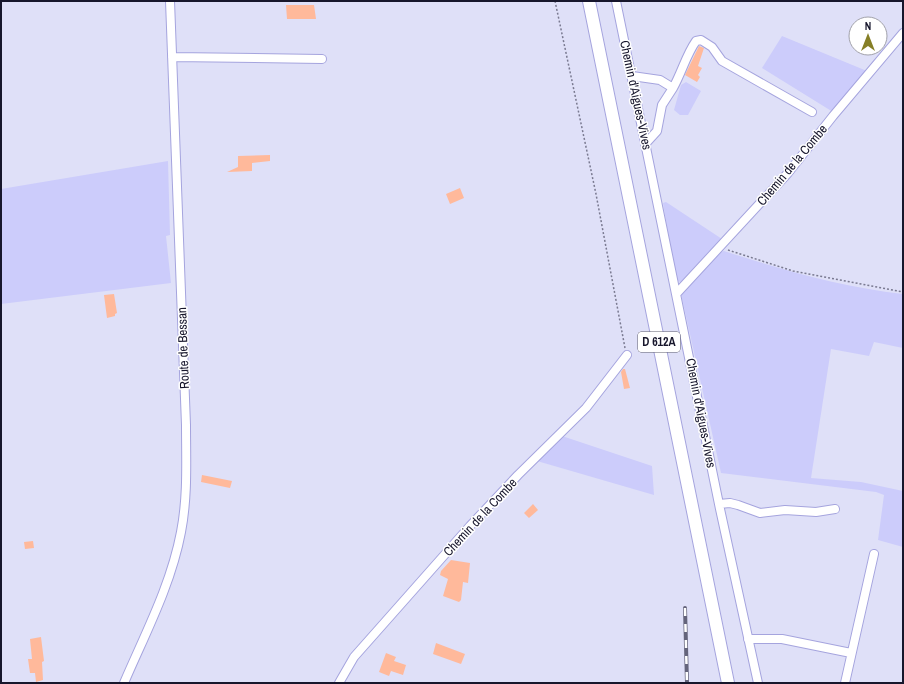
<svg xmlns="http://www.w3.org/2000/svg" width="904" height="684" viewBox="0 0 904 684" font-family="'Archivo Narrow',sans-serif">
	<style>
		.green { fill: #ccccfb }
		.building { fill: #ffb99b }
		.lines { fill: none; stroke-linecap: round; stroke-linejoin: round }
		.minor-casing { stroke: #a5a4de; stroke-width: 10 }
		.highway-casing { stroke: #a5a4de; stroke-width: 14 }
		.path { stroke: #7a7a91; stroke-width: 1.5; stroke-dasharray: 2 2; stroke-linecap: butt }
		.minor { stroke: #fff; stroke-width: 8 }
		.highway { stroke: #fff; stroke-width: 12 }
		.rail-casing { stroke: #64647b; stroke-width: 4 }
		.rail { stroke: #fff; stroke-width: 2.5; stroke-dasharray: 8; stroke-linecap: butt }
		.labels { text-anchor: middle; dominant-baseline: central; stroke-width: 3; stroke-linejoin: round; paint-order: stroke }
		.shield { fill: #fff; stroke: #5d5c6b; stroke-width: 1 }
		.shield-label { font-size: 12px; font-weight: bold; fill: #17162c }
		.street-label { font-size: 13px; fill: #17162c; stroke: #fff }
	</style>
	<rect width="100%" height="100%" fill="#dfe0f8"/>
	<!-- green -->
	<path class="green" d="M782,36L867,71L833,112L762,68Z
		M686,82L701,91L688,115H680L674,110L681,85Z
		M168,161L170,235L166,236L171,283L1,304V189Z
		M666,202L722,239L685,281L680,282L676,280L663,203Z
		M724,251C782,270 842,287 903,294V348L874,342L869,356L831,349L811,478L861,482L903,491V547L878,540L884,495L876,492L721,473L681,294L716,254Z
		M562,436L652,466L654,495L537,461Z"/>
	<!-- building -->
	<path class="building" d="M286,5H314L316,19H287Z
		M699,46L704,48L698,66L702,68L698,75L700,77L697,82L685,75Z
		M270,155V161L252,163V171L227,172L238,167V156Z
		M460,188L464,198L450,204L446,194Z
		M114,294L117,313L115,314V316L107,318L104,295Z
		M623,369H625L630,388L624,389L621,372Z
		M202,475L232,481L230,488L201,482Z
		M533,504L538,510L529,518L524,513Z
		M33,541L34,548L25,549L24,542Z
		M451,560L470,563L468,583L463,582L461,600L459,602L443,596L448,579L440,575L441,571Z
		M41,637L44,661L42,662L43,680L36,682L35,673H30L28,659H32L30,639Z
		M436,643L465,654L461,664L433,654Z
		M386,653L396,657L394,661L406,665L403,675L391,671L389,676L379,672Z"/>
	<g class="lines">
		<!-- minor casing -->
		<g class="minor-casing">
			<path id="minor" d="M616,1L720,509L758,683
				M172,57L322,59
				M632,76L660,80L673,88C682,72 686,55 696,41L701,40L712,47L722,61L812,112
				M646,143L657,131L662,105L673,88
				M677,293L788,173L833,116L903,33
				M719,504L730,503L738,505L760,513L785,510L816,512L835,509
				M748,639H782L851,653
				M124,683C145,634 171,585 181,532C188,496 186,460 186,425L170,1
				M339,683L354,657L470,526L518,475L586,408L627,355
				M845,683L874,554"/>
		</g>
		<!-- highway casing -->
		<g class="highway-casing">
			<path id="highway" d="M589,1L728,683"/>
		</g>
		<!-- path -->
		<path class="path" d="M555,1L596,194L625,348
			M728,250L793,271L903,292"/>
		<!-- minor -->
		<use href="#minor" class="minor"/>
		<!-- highway -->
		<use href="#highway" class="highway"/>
		<!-- rail casing -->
		<g class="rail-casing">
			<path id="rail" d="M685,608L687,683"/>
		</g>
		<!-- rail -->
		<use href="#rail" class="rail"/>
	</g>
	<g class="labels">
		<!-- shield labels -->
		<rect class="shield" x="638" y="332" width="42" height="20" rx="3"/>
		<g class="shield-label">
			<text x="659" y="342">D 612A</text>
		</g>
		<!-- street labels -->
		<g class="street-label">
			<text transform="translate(636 95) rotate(78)">Chemin d'Aigues-Vives</text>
			<text transform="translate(792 165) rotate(-50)">Chemin de la Combe</text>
			<text transform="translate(183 348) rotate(-92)">Route de Bessan</text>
			<text transform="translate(701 413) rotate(79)">Chemin d'Aigues-Vives</text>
			<text transform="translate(480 517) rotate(-47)">Chemin de la Combe</text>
		</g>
	</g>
	<!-- border -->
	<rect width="904" height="684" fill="none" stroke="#17162c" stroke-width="4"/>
	<!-- north arrow -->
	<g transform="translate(868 36)"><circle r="19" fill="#ffffff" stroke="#a2a2ab"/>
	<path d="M0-3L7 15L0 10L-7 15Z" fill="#867f26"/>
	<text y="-6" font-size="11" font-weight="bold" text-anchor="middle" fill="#17162c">N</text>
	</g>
</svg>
